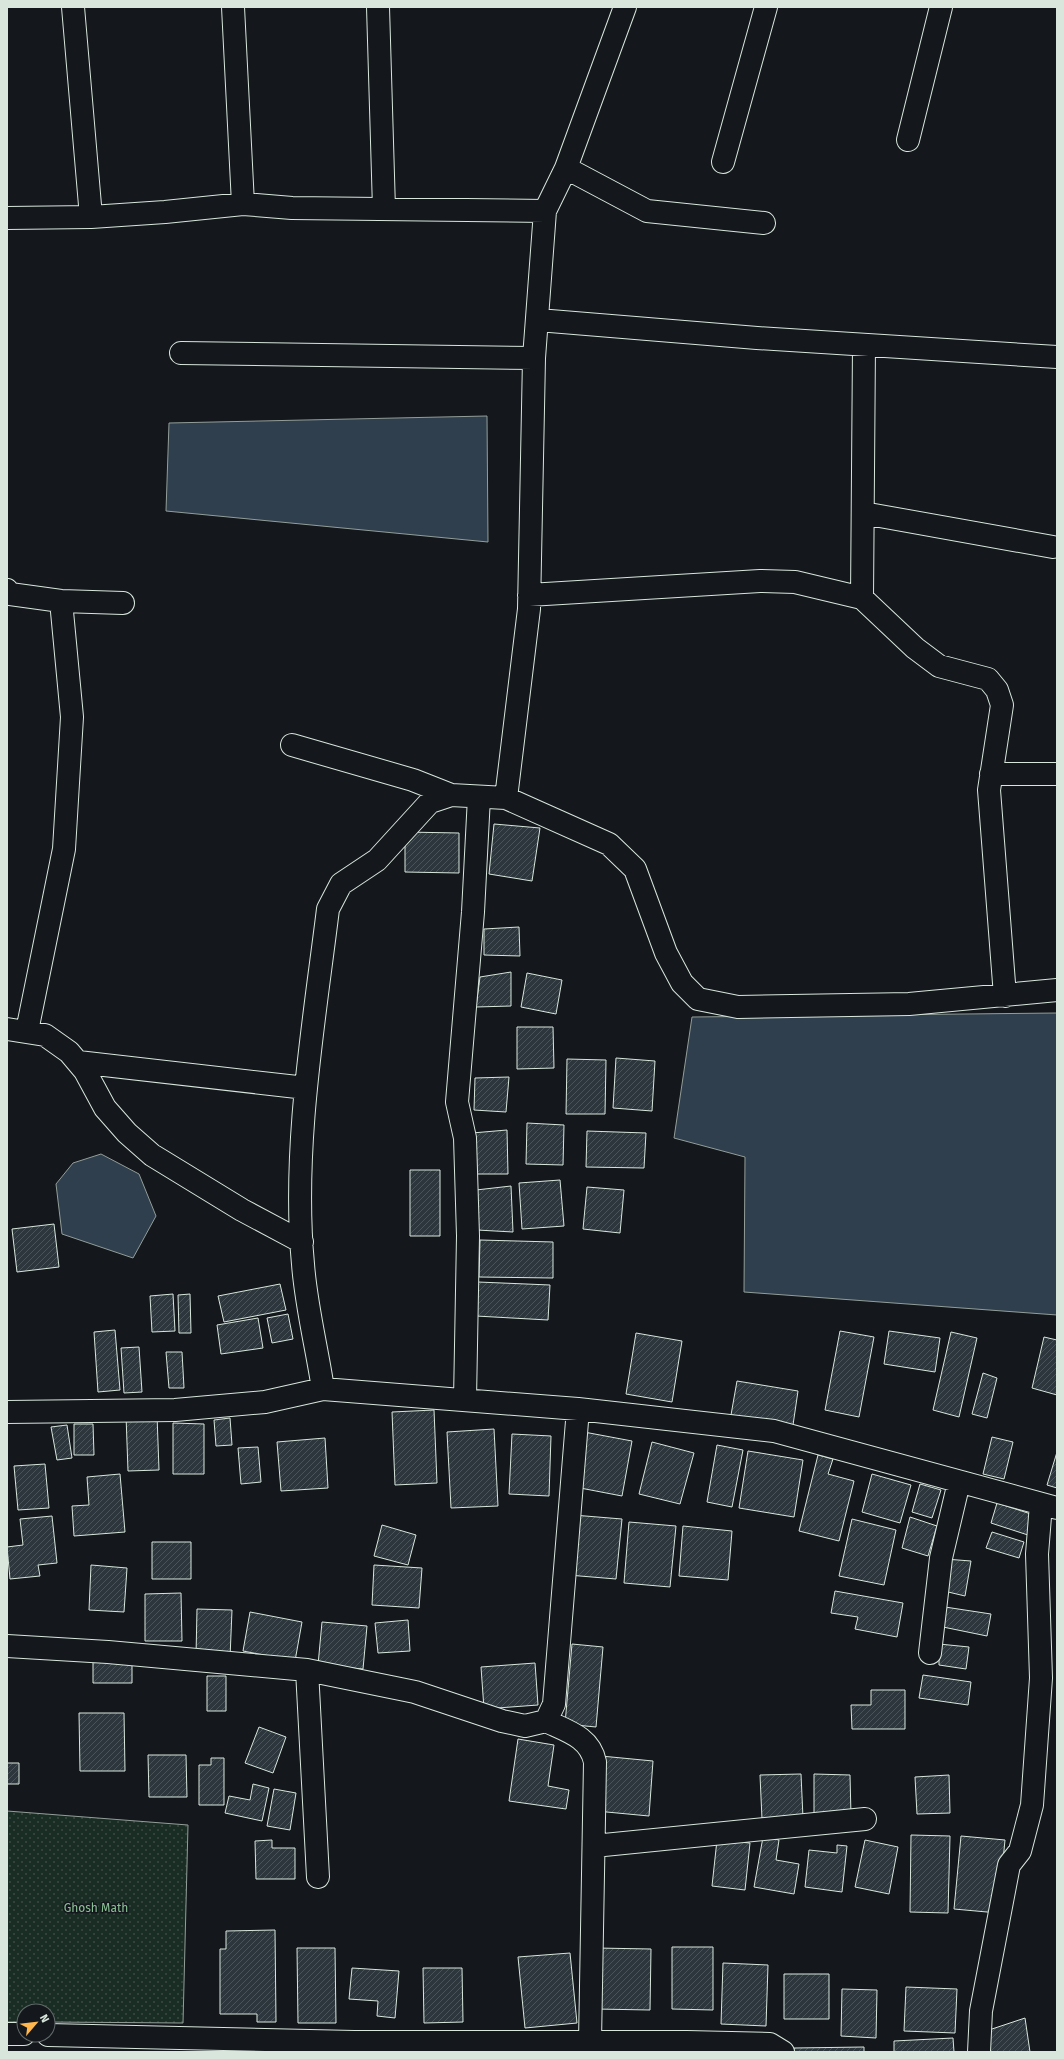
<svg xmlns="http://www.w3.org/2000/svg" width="1064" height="2059" viewBox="0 0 1064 2059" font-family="'Fira Sans',sans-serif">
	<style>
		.park { fill: url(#park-dots); stroke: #939e99 }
		.water { fill: #2f3f4d; stroke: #939e99 }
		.building { fill: url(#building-hatch); stroke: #d8e6dc }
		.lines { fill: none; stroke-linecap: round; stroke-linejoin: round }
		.minor-casing { stroke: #d8e6dc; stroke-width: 24 }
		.minor { stroke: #14181c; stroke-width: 22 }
		.labels { text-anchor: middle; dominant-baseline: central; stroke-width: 3; stroke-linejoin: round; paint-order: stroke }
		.park-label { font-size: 12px; fill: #8ac095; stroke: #14181c }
	</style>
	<defs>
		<pattern id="park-dots" width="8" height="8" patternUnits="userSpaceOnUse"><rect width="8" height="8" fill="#1a2d24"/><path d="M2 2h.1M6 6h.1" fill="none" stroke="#3b4b43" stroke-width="1.8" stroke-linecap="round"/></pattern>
		<pattern id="building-hatch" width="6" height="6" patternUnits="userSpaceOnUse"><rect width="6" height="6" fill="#2c363c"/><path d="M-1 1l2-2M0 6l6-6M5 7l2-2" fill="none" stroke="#4a5358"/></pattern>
	</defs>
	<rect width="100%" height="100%" fill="#14181c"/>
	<!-- park -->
	<path class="park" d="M7,1811L188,1825L183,2023L48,2022V2011H24V2022H7Z"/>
	<!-- water -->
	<path class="water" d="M487,416L488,542L166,511L169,423Z
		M1057,1013V1315L744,1292L745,1157L674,1138L692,1017Z
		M101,1154L139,1174L156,1216L133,1258L62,1234L56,1184L73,1163Z"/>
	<!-- building -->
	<path class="building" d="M494,824L540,828L532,881L489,874Z
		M405,832L459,833V873L405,872Z
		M519,927L520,956L484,955V929Z
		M511,972V1006L476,1007L480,977Z
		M527,973L562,980L556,1014L521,1007Z
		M517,1027H553L554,1068L517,1069Z
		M616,1058L655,1061L652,1111L613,1108Z
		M567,1059L606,1060L605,1114H566Z
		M509,1077L506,1112L474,1110L475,1078Z
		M527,1123L564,1125L563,1165L526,1164Z
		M507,1130L508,1174H476L472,1133Z
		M587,1131L646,1133L644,1168L586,1167Z
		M410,1170H440V1236H410Z
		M560,1180L564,1226L522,1229L519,1183Z
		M511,1186L513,1232L477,1230L476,1190Z
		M587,1187L624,1190L620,1233L583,1229Z
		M54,1224L59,1267L17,1272L12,1229Z
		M480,1240L553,1242V1278L479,1277Z
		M478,1282L550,1285L548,1320L476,1316Z
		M280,1284L286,1310L224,1322L218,1296Z
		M173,1294L175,1331L152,1332L150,1296Z
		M190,1294L191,1333H179L178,1295Z
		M288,1314L293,1339L272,1343L267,1318Z
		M258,1318L263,1348L221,1354L217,1325Z
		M115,1330L120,1390L98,1392L94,1332Z
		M840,1331L874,1337L859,1417L825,1410Z
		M889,1331L940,1338L935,1372L884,1364Z
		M951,1332L977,1338L959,1417L933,1410Z
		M636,1333L682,1341L672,1402L626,1394Z
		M1044,1337L1057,1340V1395L1032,1388Z
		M139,1347L142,1392L124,1393L121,1348Z
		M166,1352H182L184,1388H169Z
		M983,1373L997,1378L987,1418L972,1414Z
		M737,1381L798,1391L793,1425L731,1415Z
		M434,1410L437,1483L395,1485L392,1412Z
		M126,1415H157L159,1470L128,1471Z
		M230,1418L232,1445L216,1446L214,1420Z
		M173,1423L204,1424V1474H173Z
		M74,1424H93L94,1455H74Z
		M67,1425L72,1458L57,1460L51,1427Z
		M494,1429L498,1506L451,1508L447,1432Z
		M584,1432L632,1441L622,1496L575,1487Z
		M512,1434L551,1436L549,1496L509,1494Z
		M992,1437L1013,1442L1004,1479L983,1474Z
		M325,1438L328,1488L281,1491L277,1442Z
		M652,1442L694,1453L680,1504L639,1494Z
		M717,1445L743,1450L732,1507L707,1502Z
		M258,1447L261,1482L241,1484L238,1448Z
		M748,1451L803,1460L794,1517L739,1508Z
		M1057,1452V1488L1047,1485Z
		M818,1455L833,1459L828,1474L854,1481L839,1541L799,1531Z
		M45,1464L49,1508L18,1510L14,1466Z
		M120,1474L125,1532L74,1536L72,1506L89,1505L87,1477Z
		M872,1474L911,1485L900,1523L862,1512Z
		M920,1484L941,1490L932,1518L912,1512Z
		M997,1503L1037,1516L1031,1536L991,1523Z
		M573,1515L622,1519L616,1579L568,1575Z
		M52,1516L57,1563L38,1565L40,1576L10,1579L7,1547L23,1545L20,1519Z
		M910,1517L937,1526L928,1556L902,1548Z
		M852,1519L896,1530L884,1585L839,1576Z
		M629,1522L676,1526L670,1587L624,1583Z
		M382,1525L416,1535L408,1565L374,1556Z
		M683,1526L732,1531L728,1580L679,1576Z
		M992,1532L1024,1542L1019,1558L986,1548Z
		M152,1542H191V1579H152Z
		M945,1559L971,1561L965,1596L944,1591Z
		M91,1565L127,1568L124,1612L89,1610Z
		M374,1565L422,1568L419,1608L372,1605Z
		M835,1591L903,1603L897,1637L855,1629L858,1617L831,1613Z
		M181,1593L182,1641H145V1594Z
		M945,1607L991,1614L987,1636L943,1627Z
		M197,1609L232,1610L230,1658L196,1656Z
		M250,1612L302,1622L295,1661L243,1651Z
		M408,1620L410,1651L378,1653L375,1623Z
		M322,1622L367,1626L363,1669L318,1665Z
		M572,1644L603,1647L596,1727L565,1724Z
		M939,1644L969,1647L966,1669L939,1665Z
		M93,1659H132V1683H93Z
		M535,1663L538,1705L484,1709L481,1667Z
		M923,1675L971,1682L968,1705L919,1698Z
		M207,1676H226V1711H207Z
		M871,1690H905V1729H852L851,1705H871Z
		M79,1713H124L125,1771H80Z
		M7,1727V1763H19V1784H7Z
		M259,1727L286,1737L273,1773L245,1763Z
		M518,1739L554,1745L548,1786L569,1790L566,1809L509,1801Z
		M148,1755H186L187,1797H149Z
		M601,1756L653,1761L649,1816L596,1811Z
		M211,1758H224V1805H199V1765H211Z
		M801,1774L803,1818L762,1819L760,1775Z
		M814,1774L850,1775L851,1816H814Z
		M949,1775L950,1813L917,1814L915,1777Z
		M253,1784L269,1788L262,1821L225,1813L229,1796L250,1800Z
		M274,1789L296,1793L290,1830L267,1826Z
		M911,1835L950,1836L948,1913L910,1912Z
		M961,1836L1005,1840L998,1913L954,1909Z
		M763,1837L779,1840L776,1860L799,1864L794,1894L754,1887Z
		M272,1840V1848H295V1879H256L255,1841Z
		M717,1840L750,1843L745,1890L712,1886Z
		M865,1840L898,1847L889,1894L855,1887Z
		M837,1845L847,1846L842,1892L805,1887L809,1850L837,1853Z
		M275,1930L276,2022H257V2014H220V1949H226V1931Z
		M672,1947H713V2010L672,2009Z
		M297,1948H335L336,2023H298Z
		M596,1948L651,1949L650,2010L596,2009Z
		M570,1953L577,2023L525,2028L518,1957Z
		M723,1963L768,1965L766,2026L721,2024Z
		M352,1968L399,1971L395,2018L377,2016L378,2001L349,1999Z
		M423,1968H462L463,2022L424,2023Z
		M784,1974H829V2019H784Z
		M906,1987L957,1989L955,2033L904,2031Z
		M842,1989L877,1990L876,2038L841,2036Z
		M1025,2018L1030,2052H990L989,2030Z
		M953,2038L954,2052H894V2041Z
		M864,2047V2052H794V2048Z"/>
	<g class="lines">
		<!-- minor casing -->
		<g class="minor-casing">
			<path id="minor" d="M73,7L91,217
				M233,7L243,204
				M378,7L384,209
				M908,140L941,7
				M723,162L766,7
				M566,168L647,211L764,223
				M7,218L91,217L165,212L243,204L292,208L545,211
				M538,320L757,338L1057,357
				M181,353L534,358L545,211L566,168L625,7
				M863,513L1053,547
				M7,590L10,594L61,601L123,603
				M529,595L760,581L795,582L862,598L915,648L939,666L988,679L997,690L1002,705L989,790L1005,996
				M862,598L864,345
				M292,745L413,780L451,795
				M991,774H1057
				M506,798L609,844L635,869L666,953L682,983L698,999L738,1007L909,1004L1057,990
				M7,1029L45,1035L69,1052L85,1071L105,1108L127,1133L152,1155L242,1210L302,1242
				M27,1031L64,849L72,717L61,601
				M78,1062L306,1088
				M323,1389C317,1348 306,1306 303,1264C292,1149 314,1023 328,909L341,884L377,860L430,802L451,795L506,798L529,609L534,358
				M465,1400L468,1236L465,1138L457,1102L473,912L479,797
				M7,1412L175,1410L265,1402L323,1389L578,1409L774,1431L1057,1508
				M7,1646L108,1652L307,1670L415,1692L502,1721L525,1726L546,1721L554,1704L578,1409
				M930,1653L941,1558L959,1482
				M307,1670L318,1877
				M546,1721C567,1731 590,1737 595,1762L590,2042
				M594,1846L865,1819
				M7,2034H24
				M48,2035L354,2042H687L770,2044L783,2052
				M979,2052L981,2011L1009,1865L1020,1851L1032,1805L1041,1678L1037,1554L1041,1504"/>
		</g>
		<!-- minor -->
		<use href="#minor" class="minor"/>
	</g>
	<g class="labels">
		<!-- park labels -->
		<g class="park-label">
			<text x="96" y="1908">Ghosh Math</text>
		</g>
	</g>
	<!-- border -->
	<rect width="1064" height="2059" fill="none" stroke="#d8e6dc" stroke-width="16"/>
	<!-- north arrow -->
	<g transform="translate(36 2023) rotate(62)"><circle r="19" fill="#14181c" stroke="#626a69"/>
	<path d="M0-3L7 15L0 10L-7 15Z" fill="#ffb74d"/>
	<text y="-6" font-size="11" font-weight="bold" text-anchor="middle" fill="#d8e6dc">N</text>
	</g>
</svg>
